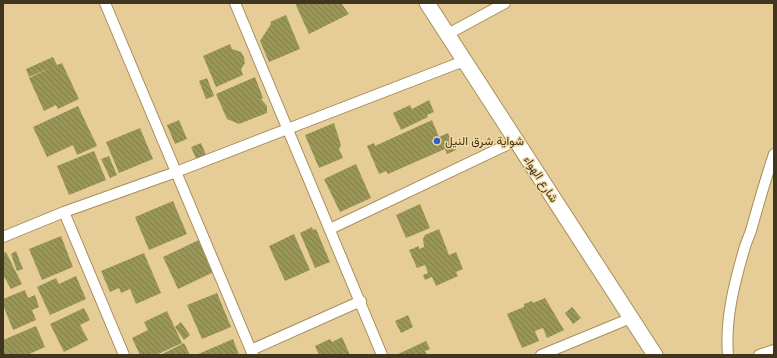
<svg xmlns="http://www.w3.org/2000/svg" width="777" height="358" viewBox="0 0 777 358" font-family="'DM Sans',Vazirmatn,sans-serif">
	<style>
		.building { fill: url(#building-back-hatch) }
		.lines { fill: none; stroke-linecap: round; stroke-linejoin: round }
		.street-casing { stroke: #a78f5b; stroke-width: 12 }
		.secondary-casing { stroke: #a78f5b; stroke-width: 17 }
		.street { stroke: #fff; stroke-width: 10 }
		.secondary { stroke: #fff; stroke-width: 15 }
		.poi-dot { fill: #365ece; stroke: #f3daa4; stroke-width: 1.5 }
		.labels { text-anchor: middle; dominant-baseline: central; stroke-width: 3; stroke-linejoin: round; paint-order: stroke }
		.poi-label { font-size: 12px; fill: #403620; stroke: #f3daa4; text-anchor: start }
		.street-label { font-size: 12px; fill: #403620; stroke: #f3daa4 }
	</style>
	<defs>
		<pattern id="building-back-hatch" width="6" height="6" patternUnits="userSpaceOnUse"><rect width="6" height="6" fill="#9a9756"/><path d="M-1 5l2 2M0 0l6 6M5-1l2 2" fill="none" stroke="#7f7c47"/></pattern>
	</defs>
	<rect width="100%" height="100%" fill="#e6cd97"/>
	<!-- building -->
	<path class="building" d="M295,3H341L349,14L309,34Z
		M286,15L300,49L269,62L260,41L271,24L270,22Z
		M230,44L232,49L241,52L244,57L245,63L241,69L243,75L216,87L203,56Z
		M53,57L57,65L62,63L79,99L58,109L56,105L44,111L29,78L50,68L29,77L26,69Z
		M255,77L263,98L261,99L267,106V113L239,124L227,119L216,94Z
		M207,78L214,96L206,99L199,81Z
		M429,100L434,112L427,115L428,117L401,130L393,113L410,105L412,109Z
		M78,106L97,146L77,155L73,145L47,157L33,127Z
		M179,120L187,139L175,144L167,125Z
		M432,120L439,137L448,133L456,150L447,154L445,149L388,174L386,171L379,174L367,146L374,143L375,146Z
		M334,123L341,145L339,149L343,158L319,168L305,135Z
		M140,128L153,159L119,173L106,142Z
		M201,143L207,157L197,161L191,147Z
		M94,151L106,180L69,195L57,166Z
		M109,156L117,175L110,178L101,159Z
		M356,164L371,198L340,212L324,179Z
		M173,201L187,234L149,250L135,217Z
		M420,204L430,228L406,238L396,215Z
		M312,227L313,230L316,229L330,262L315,268L300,233Z
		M439,229L449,255L456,252L463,269L456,272L458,276L436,286L432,277L425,280L423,275L428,273L425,265L417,268L409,250L419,246V249L424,247L423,239L425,235Z
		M294,234L310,270L285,281L269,246Z
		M61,236L73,267L42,280L29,249Z
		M201,239L216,271L178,289L163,257Z
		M16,251L23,269L17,271L11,254Z
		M6,252L22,284L11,289L3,275V253Z
		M144,253L161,293L136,304L130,289L121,293L119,288L110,292L101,271Z
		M76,276L86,299L50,315L37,287L56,278L59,284Z
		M25,290L28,298L35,295L39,307L32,310L36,320L13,330L3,305V299Z
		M217,293L231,327L202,339L187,305Z
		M545,298L564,330L547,338L543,328L535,331L539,341L522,348L507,314L524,307V304L532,301L533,303Z
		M572,307L581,318L573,324L565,313Z
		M84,308L90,320L80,325L88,340L64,352L50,324Z
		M167,311L182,343L156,355H140L132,338L148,330L144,322Z
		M408,315L413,327L401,333L395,321Z
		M181,322L190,335L184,340L175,327Z
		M36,326L45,347L27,355H3V340Z
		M342,337L350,355H319L315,346L330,339L332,342Z
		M233,339L239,355H196Z
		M426,341L430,349L425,351L427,355H396Z
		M184,343L190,355H160Z"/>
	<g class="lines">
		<!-- street casing -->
		<g class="street-casing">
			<path id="street" d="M105,3L253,355
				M235,3L382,355
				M448,34L505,3
				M64,212L124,355
				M330,229L515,141
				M3,237L64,212L176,172L464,61
				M251,350L361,301
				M541,355L631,318
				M728,355C725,320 734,284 744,250C746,242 750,235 752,227C759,202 766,178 774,154
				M759,355L774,350"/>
		</g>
		<!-- secondary casing -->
		<g class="secondary-casing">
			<path id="secondary" d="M427,3L655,355"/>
		</g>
		<!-- street -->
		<use href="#street" class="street"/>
		<!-- secondary -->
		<use href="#secondary" class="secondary"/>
	</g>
	<!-- markers -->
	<circle class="poi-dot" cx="437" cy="141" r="4"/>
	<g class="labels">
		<!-- poi labels -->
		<g class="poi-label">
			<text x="445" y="141">شواية شرق النيل</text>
		</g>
		<!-- street labels -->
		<g class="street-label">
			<text transform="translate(541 179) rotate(57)">شارع الهواء</text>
		</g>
	</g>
	<!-- border -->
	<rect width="777" height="358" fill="none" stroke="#403620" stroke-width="8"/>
</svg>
